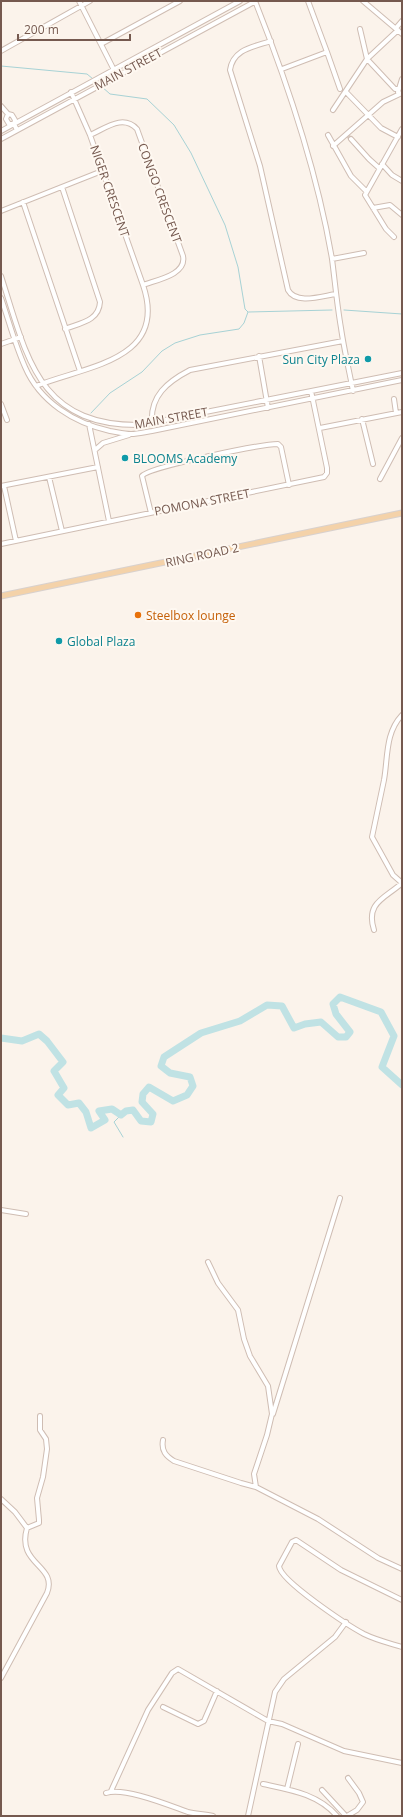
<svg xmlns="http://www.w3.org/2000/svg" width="403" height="1817" viewBox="0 0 403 1817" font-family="'Open Sans',sans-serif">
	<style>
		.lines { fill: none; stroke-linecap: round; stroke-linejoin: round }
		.stream { stroke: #a7d2d5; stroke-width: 1 }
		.river { stroke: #c0e2e4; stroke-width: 7 }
		.minor-tunnel { stroke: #daccc4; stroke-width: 4; stroke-dasharray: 4 2; stroke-linecap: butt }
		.minor-casing { stroke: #cfbdb3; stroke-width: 6 }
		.major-casing { stroke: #d8d1ce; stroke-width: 7 }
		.minor { stroke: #fff; stroke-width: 4 }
		.major { stroke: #f4d2a9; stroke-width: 5 }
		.culture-dot { fill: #0f9aa8; stroke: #fef8f1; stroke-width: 1.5 }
		.food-dot { fill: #e8710a; stroke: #fef8f1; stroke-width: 1.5 }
		.labels { text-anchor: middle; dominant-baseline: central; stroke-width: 4; stroke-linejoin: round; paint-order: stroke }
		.street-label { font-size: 12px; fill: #75594f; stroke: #fef8f1 }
		.culture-label { font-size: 12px; fill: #0d838f; stroke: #fef8f1; text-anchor: start }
		.food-label { font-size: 12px; fill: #c56008; stroke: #fef8f1; text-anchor: start }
	</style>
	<rect width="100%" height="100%" fill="#fbf3eb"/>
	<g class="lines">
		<!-- stream -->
		<path class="stream" d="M1,66L87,74L93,79
			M101,86L110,94L147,99L174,125L191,153L225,225L238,267L245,309L248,312
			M344,310L402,314
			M249,312L332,310
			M91,413L110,393L142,372L162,351L175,343L200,335L239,329L244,323L248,312
			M121,1115L114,1122L123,1137"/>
		<!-- river -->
		<path class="river" d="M1,1038L22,1041L39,1034L47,1041L63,1062L54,1071L64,1088L58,1095L68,1105L79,1103L86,1112L91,1128L105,1120L99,1111L112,1109L121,1115L126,1111L133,1110L141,1121L151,1122L153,1114L142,1102L143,1094L149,1087L173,1101L187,1095L193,1086L190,1077L170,1073L161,1066L164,1057L201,1033L240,1021L267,1005L282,1006L294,1028L305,1024L321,1022L338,1037H346L350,1032L336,1014L333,1004L340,997L381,1012L394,1036L382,1067L402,1085"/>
		<!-- minor-tunnel -->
		<path class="minor-tunnel" d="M348,136L351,139"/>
		<!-- minor casing -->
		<g class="minor-casing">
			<path id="minor" d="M79,1L117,76
				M255,1C288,84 317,170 332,259C335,282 337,305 341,328C344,349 349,370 353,391
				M363,1L402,34
				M396,28L402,21
				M360,29L367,59L395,89H398
				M271,41C253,47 233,49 230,70L260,166L288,290C296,305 322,296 336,294
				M101,44L180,1
				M1,51L90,1
				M327,52L340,89
				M282,69L327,52L308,1
				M346,92L381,128L398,137
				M398,92L402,79
				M1,106L8,114
				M333,110L367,59L398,30
				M13,124H9L6,119L8,114L12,115L15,120L14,124L17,130
				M1,131L240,1
				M90,135C106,128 123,114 137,129L183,256C187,275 156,280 143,285
				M328,135L351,176L366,191
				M1,139L256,1
				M351,139L369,159L379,168
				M333,146L383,102L402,93
				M382,164L392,175L402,181
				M62,187L100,302C99,321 80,323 65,329
				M23,202L80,371
				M373,208L390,205L402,215
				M1,211L102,171
				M394,237L386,229L365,195L402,129
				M332,259L364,253
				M1,276C27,356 37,426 140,425L402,373
				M1,298C9,321 15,345 25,367C40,402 74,423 110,431C117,432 124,434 131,434C138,434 145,432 152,431L402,380
				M1,344L21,337
				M259,356L268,408
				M36,386C85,366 169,361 143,285L90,135L71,92
				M394,399L396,413
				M1,404L7,420
				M362,419L373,464
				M152,423C150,396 167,382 190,370L343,341
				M89,424L109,521
				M320,428L402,412
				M95,450L103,443L129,435
				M49,477L62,531
				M380,479L402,438
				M1,486L98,467
				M4,486L16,541
				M151,513L142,476C148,467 262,444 278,444L281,447L289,485
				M1,544L324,477L327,473V468L311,391
				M402,715C385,733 388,758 384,780C380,799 376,818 372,837L393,875L402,883
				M374,930C365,902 386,898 402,883
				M1,1210L26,1214
				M208,1262L218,1283L238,1310L244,1339L250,1356L268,1386L272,1414L267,1435L254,1474L256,1487
				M273,1414L340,1198
				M163,1440C161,1451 166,1456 174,1461L241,1483L256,1487L318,1519L378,1558L402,1569
				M1,1499L15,1512L27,1528
				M402,1600L341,1570L296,1540L292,1542L279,1566C280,1581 349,1626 364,1634C376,1640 389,1643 402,1647
				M1,1678L47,1593C58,1565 16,1565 27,1528L39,1523V1520L37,1498L43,1477L47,1449L46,1439L40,1430V1416
				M163,1707L198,1724L204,1721L217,1691
				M263,1784C291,1790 318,1794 337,1816
				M287,1789L298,1744
				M322,1790L346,1816
				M111,1791L148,1710L172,1673L178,1669L268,1721L282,1724L344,1751L402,1763
				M106,1793C125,1787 168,1805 188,1812C196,1814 205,1814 213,1816
				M248,1816L275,1692L284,1679L335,1637L346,1622
				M347,1816L357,1810L363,1802L359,1793L348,1778"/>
		</g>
		<!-- major casing -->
		<g class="major-casing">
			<path id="major" d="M1,596L402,513"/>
		</g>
		<!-- minor -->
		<use href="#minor" class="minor"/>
		<!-- major -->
		<use href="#major" class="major"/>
	</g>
	<!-- markers -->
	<g class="culture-dot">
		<circle cx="368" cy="359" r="4"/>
		<circle cx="125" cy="458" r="4"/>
		<circle cx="59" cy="641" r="4"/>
	</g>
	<circle class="food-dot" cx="138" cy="615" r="4"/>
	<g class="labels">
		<!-- street labels -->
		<g class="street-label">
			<text transform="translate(128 69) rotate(-28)">MAIN STREET</text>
			<text transform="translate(110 191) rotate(71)">NIGER CRESCENT</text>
			<text transform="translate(160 193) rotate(70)">CONGO CRESCENT</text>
			<text transform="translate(171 418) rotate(-10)">MAIN STREET</text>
			<text transform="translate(202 502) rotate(-11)">POMONA STREET</text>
			<text transform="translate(202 555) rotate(-12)">RING ROAD 2</text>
		</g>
		<!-- culture labels -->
		<g class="culture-label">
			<text x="360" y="359" text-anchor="end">Sun City Plaza</text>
			<text x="133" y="458">BLOOMS Academy</text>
			<text x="67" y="641">Global Plaza</text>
		</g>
		<!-- food labels -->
		<g class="food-label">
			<text x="146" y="615">Steelbox lounge</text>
		</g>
	</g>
	<!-- border -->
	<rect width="403" height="1817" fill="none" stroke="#75594f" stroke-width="4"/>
	<!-- scale -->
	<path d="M18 34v6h112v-6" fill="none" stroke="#75594f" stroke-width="2"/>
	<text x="24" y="34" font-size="12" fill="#75594f" stroke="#fef8f1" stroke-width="3" paint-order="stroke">200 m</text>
</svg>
